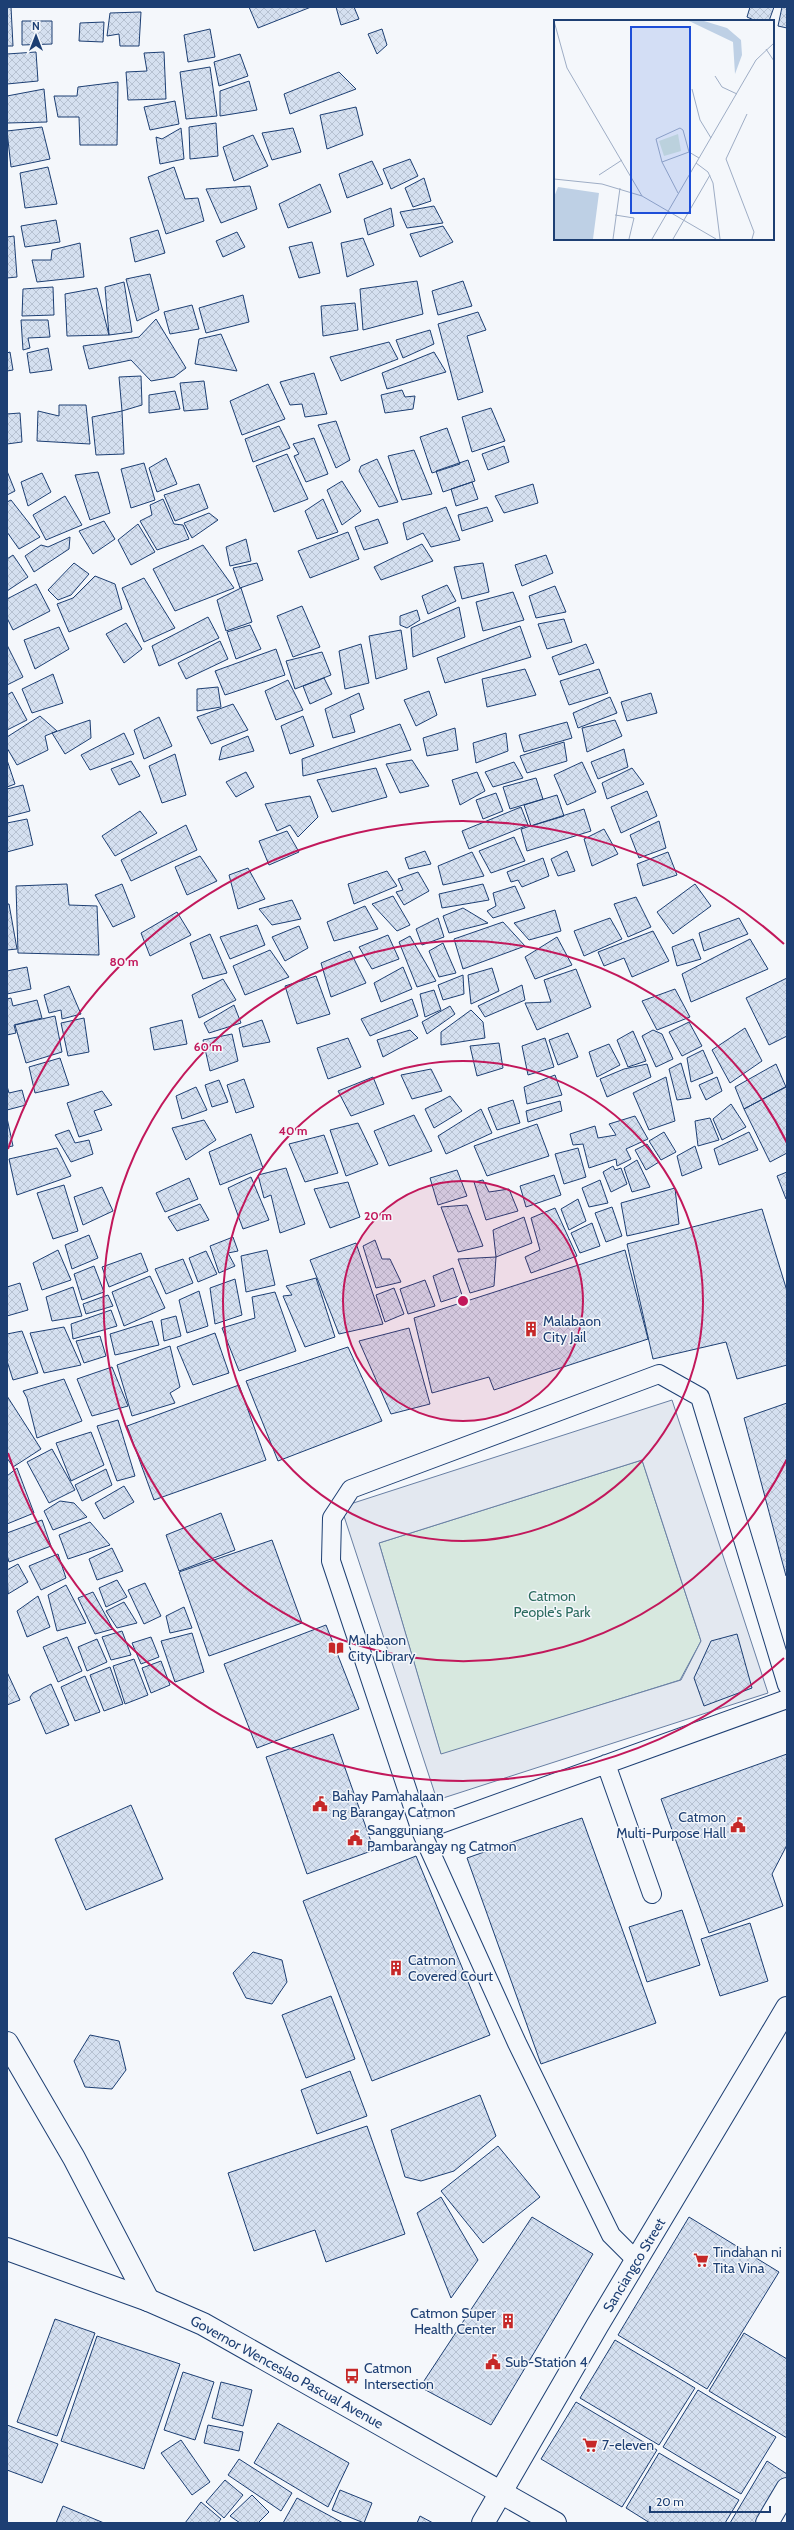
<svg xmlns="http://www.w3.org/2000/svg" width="794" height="2530" viewBox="0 0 794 2530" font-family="Cabin,sans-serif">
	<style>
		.park { fill: #d7e8df; stroke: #687fa3 }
		.parking { fill: #e3e8f0; stroke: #687fa3; fill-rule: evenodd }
		.building { fill: url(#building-cross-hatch); stroke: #1d3f73 }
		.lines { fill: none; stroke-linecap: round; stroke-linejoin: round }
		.lane-casing { stroke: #1d3f73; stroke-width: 20 }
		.street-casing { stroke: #1d3f73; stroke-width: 24 }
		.secondary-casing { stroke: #1d3f73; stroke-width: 24 }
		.lane { stroke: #f4f7fb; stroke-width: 18 }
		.street { stroke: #f4f7fb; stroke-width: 22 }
		.secondary { stroke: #f4f7fb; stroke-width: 22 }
		.ring { fill: none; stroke: #c2185b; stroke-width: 2 }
		.labels { text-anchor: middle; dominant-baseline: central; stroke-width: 3; stroke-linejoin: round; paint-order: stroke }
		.poi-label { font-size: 14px; fill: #1d3f73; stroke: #f4f7fb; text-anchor: start }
		.park-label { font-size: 14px; fill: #2c6c60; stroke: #f4f7fb }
		.street-label { font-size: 14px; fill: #1d3f73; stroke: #f4f7fb }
		.inset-road { fill: none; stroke: #9eadc5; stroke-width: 1 }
		.view { fill: #1d4ed8; fill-opacity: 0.15; stroke: #1d4ed8; stroke-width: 2 }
		.inset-edge { fill: none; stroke: #1d3f73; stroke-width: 2 }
		.centre { fill: #c2185b; stroke: #f4f7fb; stroke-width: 2 }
		.ring-label { font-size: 12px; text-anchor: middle; font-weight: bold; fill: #c2185b; stroke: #f4f7fb; stroke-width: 3; stroke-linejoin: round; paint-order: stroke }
	</style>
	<defs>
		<pattern id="building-cross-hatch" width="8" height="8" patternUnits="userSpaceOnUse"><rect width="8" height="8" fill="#d5e0f0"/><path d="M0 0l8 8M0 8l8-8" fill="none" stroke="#b6c1d1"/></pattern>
	</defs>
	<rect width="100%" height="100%" fill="#f4f7fb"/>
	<!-- park -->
	<path class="park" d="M642,1460L701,1641L680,1680L441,1755L379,1543Z"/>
	<!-- parking -->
	<path class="parking" d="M672,1400L768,1693L437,1800L341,1507ZM642,1460L701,1641L681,1680L441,1754L379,1543Z"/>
	<!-- building -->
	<path class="building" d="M7,7H11L13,46H7Z
		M249,7H311L258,28Z
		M336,7H354L359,19L341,25Z
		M750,7H774L769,21H756L747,17Z
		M782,7H787V28L778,26Z
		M141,12L139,46H120L119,34L107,36L110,13Z
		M22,21H52V44L22,45Z
		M104,22L103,42L79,41L80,23Z
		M210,29L215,57L188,62L184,35Z
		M382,29L387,45L377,54L368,34Z
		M36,52L38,81L7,84V54Z
		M164,52L166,99L128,100L126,72L147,71L144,53Z
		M240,54L248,76L219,86L214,62Z
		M210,67L217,116L186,119L180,72Z
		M339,72L356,89L290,114L284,94Z
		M249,81L257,110L220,116V91Z
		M118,82L117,145H80L79,117H58L54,96H77L78,87Z
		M44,89L47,122L7,123V96Z
		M175,101L179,124L150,130L144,107Z
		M356,107L363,135L327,149L320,115Z
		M216,123L218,156L190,159L189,127Z
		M42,127L50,159L11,167L7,131Z
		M181,128L184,159L160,164L156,137L162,139Z
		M293,128L301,152L272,160L262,133Z
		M253,135L268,166L234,181L223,147Z
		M410,159L418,176L391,189L383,169Z
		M372,161L383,184L347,198L339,174Z
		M48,167L57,204L25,208L20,173Z
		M174,167L185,199L198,198L204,221L166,234L148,177Z
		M424,178L431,201L413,207L405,188Z
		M320,184L331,212L288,228L279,204Z
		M250,186L257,209L221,223L206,189Z
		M434,206L443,223L407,228L400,212Z
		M391,208L394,226L368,235L364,219Z
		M56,220L60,242L25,247L21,226Z
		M443,226L453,242L420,257L410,234Z
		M158,230L165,253L135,262L130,238Z
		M237,232L245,247L223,257L216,241Z
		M14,236L17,277L7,278V237Z
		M363,238L374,265L347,277L341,243Z
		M312,242L320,273L299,278L289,247Z
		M80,243L84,277L37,282L32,260H51L52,250Z
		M150,274L159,310L137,321L126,279Z
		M417,281L423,314L363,330L360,289Z
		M463,281L472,306L438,315L432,291Z
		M124,282L132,332L109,335L105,287Z
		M53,287L54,315L22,316L23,289Z
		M97,288L109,335L67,336L65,294Z
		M243,295L249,322L206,333L199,308Z
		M355,303L358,330L323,336L321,306Z
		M192,305L199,329L170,334L164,312Z
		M478,312L486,330L467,336L483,392L458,400L438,324Z
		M156,319L186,368L174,377L151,381L131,360L89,369L83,346L139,337Z
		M21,320H48L50,337L28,338L30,348L23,350Z
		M430,330L434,344L403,358L396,340Z
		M221,334L237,371L195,364L199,339Z
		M389,342L398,359L341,381L330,357Z
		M48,348L52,370L30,373L27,353Z
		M10,352L13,370L7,371V353Z
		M434,352L446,372L387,389L382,373Z
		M314,373L327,414L305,417L302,404L290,405L280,382Z
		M141,376L142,405L122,411L119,377Z
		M204,381L208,409L184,411L180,383Z
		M268,384L285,419L242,435L230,401Z
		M402,390L405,397L415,396L413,409L385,413L381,395Z
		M175,391L180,409L149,413V395Z
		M59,405H86L90,444L37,441L38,411L59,416Z
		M491,408L505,441L472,452L462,417Z
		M122,411L124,454L96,455L92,417Z
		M20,413L22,442L7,444V414Z
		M336,421L350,460L336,468L318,425Z
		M279,426L290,448L253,462L245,439Z
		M447,428L460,464L432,473L420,437Z
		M314,438L328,474L306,482L294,456L299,454L293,444Z
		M504,446L509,462L488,470L482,454Z
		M414,450L432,494L402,500L388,456Z
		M287,454L308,499L274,512L256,466Z
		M166,458L177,484L157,492L149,468Z
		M377,459L398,502L379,507L359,471L361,466Z
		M468,460L475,481L443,492L436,471Z
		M144,463L155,500L131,508L121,469Z
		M7,471L15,491L7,495Z
		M98,472L110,513L90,520L75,475Z
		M42,473L51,492L28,506L21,482Z
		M342,481L361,511L342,525L327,490Z
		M472,482L478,499L456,506L451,489Z
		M199,484L208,508L175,521L164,495Z
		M533,484L538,503L504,513L495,496Z
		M65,496L82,525L46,540L33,515Z
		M163,499L174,524L183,525L189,539L157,550L140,521L152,515L150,505Z
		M323,499L338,532L317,539L305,511Z
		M11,500L40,537L19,549L7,532V502Z
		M446,507L460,540L431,547L423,533L407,540L403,523Z
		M487,507L493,521L462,531L458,515Z
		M209,513L218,520L192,538L184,523Z
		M378,519L388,543L364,550L355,527Z
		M104,521L115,539L93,554L79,531Z
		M138,524L155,552L131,565L118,540Z
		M348,532L359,559L310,578L298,551Z
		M70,537L69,549L34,572L25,556L41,545L48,547Z
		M246,539L251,561L230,566L226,547Z
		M422,544L433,561L381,580L374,567Z
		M203,545L234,588L175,611L153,569Z
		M13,555L28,577L7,591V559Z
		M546,555L553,573L522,586L515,565Z
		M74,563L89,574L71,595L58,600L48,590Z
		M257,563L263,580L240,588L233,568Z
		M483,563L489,592L462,599L454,567Z
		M95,576L115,584L122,609L69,632L57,604L73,598Z
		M144,578L175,628L144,642L122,588Z
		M36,584L50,611L13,630L7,618V599Z
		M447,585L456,601L428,614L422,596Z
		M555,586L566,612L536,618L529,596Z
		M241,588L252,622L226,631L217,600Z
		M513,592L524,620L483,631L476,602Z
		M302,606L320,647L293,657L277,616Z
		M459,607L465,637L413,657L411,628Z
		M417,610L420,620L407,628L400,625V616Z
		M208,617L219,638L159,666L152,646Z
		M564,619L572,642L547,649L538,624Z
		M126,623L142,649L124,663L106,634Z
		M250,625L261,649L236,659L227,632Z
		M520,626L531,657L445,683L437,658Z
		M59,627L69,649L35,669L24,640Z
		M401,630L407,669L376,679L369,636Z
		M220,641L228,659L186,679L178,663Z
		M361,644L369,683L345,689L339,651Z
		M586,644L594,663L559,675L552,657Z
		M7,645L23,677L7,685Z
		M276,649L285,675L225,695L215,671Z
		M322,652L331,675L295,689L286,661Z
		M525,669L536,695L487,707L482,679Z
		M599,669L608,693L569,705L560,681Z
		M53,674L63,703L32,713L22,689Z
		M324,678L332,694L310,704L303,686Z
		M288,680L303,710L276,720L265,691Z
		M218,687L221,707L197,711V689Z
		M429,691L437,715L416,726L404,700Z
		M12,692L27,720L7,730V695Z
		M359,693L364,709L350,715L355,732L333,738L325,709Z
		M651,693L657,713L627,721L621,702Z
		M610,697L617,713L578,728L573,713Z
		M233,704L248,730L211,744L197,717Z
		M40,716L57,731L45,736L48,750L17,765L7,748V737Z
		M303,716L314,746L290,754L281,726Z
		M159,717L172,746L144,759L134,730Z
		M90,720L91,738L65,754L52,733Z
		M615,720L622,736L587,752L582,728Z
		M567,722L572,738L524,752L519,735Z
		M400,724L411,750L303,776L302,759Z
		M455,728L458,750L427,756L423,738Z
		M124,733L134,754L90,770L81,755Z
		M506,733L508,751L476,763L473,743Z
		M248,736L254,751L219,760L222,747Z
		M564,742L567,761L527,773L520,756Z
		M624,749L628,767L598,779L591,762Z
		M175,754L186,795L162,803L149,766Z
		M7,760L15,784L7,787Z
		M412,760L429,786L400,793L386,764Z
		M131,761L140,776L119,785L111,769Z
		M514,762L523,778L493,787L485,772Z
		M582,762L596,792L567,805L554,775Z
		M376,768L387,797L332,812L317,780Z
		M632,768L644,784L607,799L602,783Z
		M246,772L254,787L236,797L226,782Z
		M477,772L485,791L460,805L452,780Z
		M536,778L543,799L510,809L503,787Z
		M23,785L30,811L7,817V789Z
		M647,791L657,816L621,833L611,807Z
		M496,793L503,811L483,819L476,800Z
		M557,795L564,816L531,826L524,805Z
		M310,796L318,817L298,837L290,825L277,831L265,804Z
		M521,807L528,825L469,849L462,831Z
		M584,809L591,831L527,851L521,829Z
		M140,811L157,833L115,856L102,836Z
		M27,819L33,845L7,852V823Z
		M659,821L666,848L639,858L630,835Z
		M186,825L197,850L131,881L121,860Z
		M604,829L618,854L592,866L584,839Z
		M287,831L299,852L269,865L259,841Z
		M514,837L525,861L491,873L479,851Z
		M425,851L431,864L409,869L405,858Z
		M567,851L575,871L558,876L551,859Z
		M472,852L484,876L443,885L438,866Z
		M668,852L677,875L643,886L637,864Z
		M200,856L217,881L187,895L175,867Z
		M543,858L549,876L522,887L518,880L511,882L507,872Z
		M248,868L265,899L238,909L229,875Z
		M387,871L397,886L354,904L348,884Z
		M418,872L429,891L404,905L396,892L403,890L398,879Z
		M67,884L69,905L97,906L99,955L18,953L16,886Z
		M122,884L135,917L113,927L95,895Z
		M483,884L489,900L442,908L439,894Z
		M695,884L711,906L673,934L657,912Z
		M515,886L525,908L493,918L487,911L496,906L493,893Z
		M393,896L410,925L397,931L372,904Z
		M636,897L651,927L628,937L614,904Z
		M292,900L301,919L272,925L259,909Z
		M7,904H9L17,949L7,950Z
		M365,906L378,929L334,941L327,922Z
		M463,908L488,923L449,933L443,916Z
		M555,910L561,931L529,940L514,923Z
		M177,912L191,935L150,956L141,933Z
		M438,918L444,937L422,945L416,929Z
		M610,918L622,939L584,956L574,931Z
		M739,918L748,934L704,951L699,933Z
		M503,922L525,946L463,969L454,939Z
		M257,925L265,945L230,959L220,937Z
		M299,926L308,948L285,961L272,937Z
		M653,931L669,961L632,977L624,958L604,966L598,952Z
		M210,934L227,973L203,979L190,943Z
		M388,935L399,959L372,969L359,947Z
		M410,936L436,981L417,987L399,942Z
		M557,937L572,965L535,979L525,957Z
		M693,939L701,959L677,966L672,947Z
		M750,939L768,969L691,1002L682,974Z
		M443,943L456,973L439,977L429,951Z
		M270,950L289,977L245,995L233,966Z
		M350,951L366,983L331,997L321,963Z
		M27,967L31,989L7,994V971Z
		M403,967L412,989L381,1002L374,983Z
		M492,968L499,991L471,1004L468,975Z
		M576,969L591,1007L537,1030L525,1003L551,1002L544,980Z
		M463,975L464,994L443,1000L438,985Z
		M316,976L330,1014L297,1024L285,986Z
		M787,978V1036L769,1045L746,998Z
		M223,979L236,1000L199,1018L192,995Z
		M522,985L525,1000L485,1017L478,1006Z
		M69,986L81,1014L62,1019L61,1010L49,1013L44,995Z
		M675,989L690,1017L657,1030L642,1001Z
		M434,990L441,1010L425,1017L420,994Z
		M11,998L13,1006L37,1000L42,1018L14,1025L16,1033L7,1035V999Z
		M412,999L418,1016L370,1036L361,1019Z
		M234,1005L241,1023L209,1033L204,1023Z
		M450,1006L455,1014L427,1034L422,1022Z
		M471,1010L483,1022L485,1038L441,1045V1032Z
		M55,1016L62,1052L26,1063L15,1025Z
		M84,1018L89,1052L68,1056L61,1023Z
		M182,1020L187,1044L154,1050L150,1028Z
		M262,1020L270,1042L243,1047L239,1028Z
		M689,1022L702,1046L682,1056L669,1032Z
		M745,1028L762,1061L730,1083L712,1050Z
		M410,1030L418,1038L383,1057L377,1040Z
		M653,1030L662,1034L673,1059L656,1067L642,1036Z
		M633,1031L646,1061L628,1067L617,1040Z
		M568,1033L578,1057L558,1065L549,1040Z
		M232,1034L238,1061L210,1071L203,1040Z
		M348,1038L361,1067L328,1079L317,1048Z
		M545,1038L554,1067L528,1075L522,1046Z
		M499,1043L503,1068L477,1076L470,1046Z
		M609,1044L620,1065L597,1077L589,1052Z
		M703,1050L713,1073L691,1082L687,1058Z
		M60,1058L69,1085L35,1093L29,1067Z
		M681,1063L691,1098L677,1100L669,1069Z
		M647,1064L651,1077L607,1097L600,1079L624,1069Z
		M776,1064L786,1087L744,1109L735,1087Z
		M431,1069L442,1091L412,1099L401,1075Z
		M555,1075L562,1095L527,1104L524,1087Z
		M373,1077L384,1104L351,1116L338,1091Z
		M666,1077L675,1121L649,1130L633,1093Z
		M717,1077L722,1091L706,1100L699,1085Z
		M244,1079L254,1107L236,1113L227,1085Z
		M219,1080L228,1102L212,1107L205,1085Z
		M7,1086L9,1093L22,1090L26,1105L7,1110Z
		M787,1086V1153L770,1162L744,1109Z
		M196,1087L207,1110L182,1119L176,1096Z
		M102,1091L112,1105L94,1111L102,1130L79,1137L67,1103Z
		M450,1096L462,1111L434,1128L425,1109Z
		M513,1100L520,1123L497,1130L488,1108Z
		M560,1101L562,1111L528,1122L526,1111Z
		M731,1104L746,1127L722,1140L713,1119Z
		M481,1109L492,1133L446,1154L438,1136Z
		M414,1115L432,1151L389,1166L374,1131Z
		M635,1116L648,1139L626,1149L631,1159L617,1166L616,1159L589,1168L583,1144L573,1145L570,1134L595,1126L598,1138L616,1135L609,1124Z
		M7,1118L13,1146L7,1147Z
		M710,1118L719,1140L698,1146L695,1121Z
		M204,1120L216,1140L186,1160L172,1128Z
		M358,1123L378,1164L346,1176L330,1130Z
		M537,1124L549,1156L487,1176L474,1146Z
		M69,1130L75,1143L89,1140L93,1154L71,1162L55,1135Z
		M664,1132L676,1152L661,1160L649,1141Z
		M749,1132L758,1150L719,1165L714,1149Z
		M251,1134L263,1168L220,1185L209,1152Z
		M324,1135L338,1173L305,1182L289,1144Z
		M647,1144L659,1162L646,1170L635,1150Z
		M695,1146L702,1168L682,1176L677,1156Z
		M57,1148L71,1176L17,1195L9,1159Z
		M578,1148L586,1177L564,1184L555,1154Z
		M637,1160L650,1187L632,1192L624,1168Z
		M613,1166L615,1170L621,1168L627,1184L611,1192L603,1172Z
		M286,1168L305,1224L280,1233L271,1195L264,1198L258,1175Z
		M457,1170L467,1196L438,1205L430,1178Z
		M787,1172V1198L786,1199L777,1176Z
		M554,1175L561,1195L526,1207L520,1186Z
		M251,1177L269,1220L243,1229L228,1188Z
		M189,1178L198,1199L165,1212L156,1193Z
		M483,1180L489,1192L509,1189L518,1211L486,1220L474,1182Z
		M600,1180L608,1203L589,1207L582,1188Z
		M348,1182L360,1217L330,1228L314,1189Z
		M64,1185L78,1231L53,1239L37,1193Z
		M102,1187L113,1211L83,1225L74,1197Z
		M675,1188L679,1224L627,1236L621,1203Z
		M578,1199L586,1221L569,1230L561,1209Z
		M200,1204L209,1220L177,1231L168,1217Z
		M467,1205L483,1246L458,1252L441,1207Z
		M612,1207L622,1236L606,1242L595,1213Z
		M555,1208L577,1256L531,1273L525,1257L540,1250L531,1218Z
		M762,1209L787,1291V1365L737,1379L726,1342L653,1359L627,1244Z
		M524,1217L532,1243L496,1257L493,1230Z
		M592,1223L600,1246L580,1253L571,1233Z
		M89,1235L98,1258L72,1269L65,1245Z
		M233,1237L238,1251L228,1253L235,1266L219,1273L210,1246Z
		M375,1240L382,1259H390L401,1282L376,1288L363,1246Z
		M356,1243L383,1324L339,1334L310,1260Z
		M58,1250L71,1280L42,1290L33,1263Z
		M267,1250L275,1285L246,1292L241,1256Z
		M625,1250L648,1339L494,1390L489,1377L432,1393L414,1318Z
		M206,1251L217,1274L198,1282L189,1258Z
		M141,1253L148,1271L109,1287L102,1267Z
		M496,1257L494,1286L470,1293L458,1259Z
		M183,1259L193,1283L166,1294L155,1269Z
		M94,1266L104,1292L82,1300L74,1274Z
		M453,1268L462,1295L441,1302L433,1276Z
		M150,1276L165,1308L124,1326L112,1292Z
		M316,1278L335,1337L305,1347L283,1296L292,1295L286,1286Z
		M235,1279L242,1315L215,1324L210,1288Z
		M425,1280L435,1306L408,1314L400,1289Z
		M20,1283L28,1310L7,1316V1287Z
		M73,1287L82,1316L52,1321L46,1297Z
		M394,1288L404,1314L385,1322L376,1295Z
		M199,1291L208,1326L187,1333L179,1300Z
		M275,1292L296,1351L239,1371L222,1328L255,1318L252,1297Z
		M108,1295L113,1306L86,1314L83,1304Z
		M111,1310L117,1326L73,1339L71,1324Z
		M176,1316L181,1336L164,1341L161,1320Z
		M152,1321L159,1345L115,1355L110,1334Z
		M64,1327L81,1365L44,1373L30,1333Z
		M409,1328L430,1404L391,1414L359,1341Z
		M22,1331L38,1373L13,1380L7,1361V1334Z
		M215,1333L229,1373L193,1385L177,1347Z
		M100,1336L106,1356L84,1363L76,1341Z
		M170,1346L180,1387L170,1393L175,1403L132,1416L117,1365Z
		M348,1347L382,1421L278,1461L246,1381Z
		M112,1367L128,1406L92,1416L77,1379Z
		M64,1379L82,1421L37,1438L27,1398L23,1391Z
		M239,1385L266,1460L154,1500L127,1426Z
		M7,1396L41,1449L13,1467L7,1458Z
		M787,1403V1576H786L744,1418Z
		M118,1420L135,1476L117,1481L97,1426Z
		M91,1432L104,1465L71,1481L56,1443Z
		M52,1449L75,1490L49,1503L27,1462Z
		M17,1468L34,1513L7,1524V1476Z
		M106,1469L112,1485L82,1501L75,1485Z
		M124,1486L134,1502L104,1519L95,1503Z
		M60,1501L74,1503L87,1517L53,1530L44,1511Z
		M221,1513L235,1550L179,1571L166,1535Z
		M42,1520L51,1546L9,1562L7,1555V1533Z
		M90,1522L110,1545L68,1559L59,1535Z
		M272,1540L302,1623L209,1656L179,1572Z
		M112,1548L123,1571L97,1580L89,1559Z
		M58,1554L66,1578L41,1590L29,1566Z
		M18,1564L28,1582L8,1594L7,1570Z
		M117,1580L127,1597L106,1607L99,1588Z
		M145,1583L161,1616L144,1624L128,1590Z
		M66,1585L86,1623L57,1631L48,1595Z
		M93,1592L113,1629L95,1634L78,1598Z
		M38,1596L50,1627L27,1637L17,1611Z
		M124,1602L137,1623L117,1628L106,1611Z
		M184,1607L192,1628L170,1633L166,1616Z
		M326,1625L359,1709L257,1748L224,1664Z
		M122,1631L131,1655L111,1660L102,1637Z
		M192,1633L204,1672L175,1682L161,1641Z
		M737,1634L752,1688L704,1706L694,1678L711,1641Z
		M67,1637L82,1671L58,1682L43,1647Z
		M151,1637L159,1657L141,1664L132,1643Z
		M97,1639L107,1662L87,1671L78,1647Z
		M134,1659L148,1695L125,1704L113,1666Z
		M161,1661L170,1685L151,1693L142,1668Z
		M110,1667L123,1704L104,1711L90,1675Z
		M7,1672L20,1700L7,1705Z
		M85,1676L100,1712L75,1721L61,1687Z
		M51,1684L69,1725L46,1734L30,1697L33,1693Z
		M333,1734L374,1850L307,1874L266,1757Z
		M787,1754V1845L772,1874L783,1906L709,1933L661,1799Z
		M131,1805L163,1879L86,1910L55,1839Z
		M582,1818L656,2023L541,2064L467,1858Z
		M416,1856L490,2035L372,2081L303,1901Z
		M682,1910L700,1965L647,1982L629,1927Z
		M750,1923L768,1981L720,1996L701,1939Z
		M253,1952L282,1960L287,1982L272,2004L246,1998L233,1973Z
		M331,1996L355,2059L306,2078L282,2015Z
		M90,2035L119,2041L126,2070L112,2089L85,2087L74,2061Z
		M350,2071L367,2116L317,2134L301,2090Z
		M480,2095L496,2136L454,2171L421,2181L405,2177L391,2130Z
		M367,2126L405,2234L326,2262L315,2230L254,2251L228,2173Z
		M498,2146L540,2197L483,2243L441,2191Z
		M441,2197L478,2260L451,2298L417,2213Z
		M532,2217L593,2254L491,2425L420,2387Z
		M689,2217L779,2272L707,2389L618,2335Z
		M55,2319L95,2333L57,2436L17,2422Z
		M744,2333L787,2359V2438L709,2391Z
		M97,2336L180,2364L144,2469L61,2441Z
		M615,2340L695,2388L659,2445L580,2398Z
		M183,2372L214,2382L195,2440L164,2430Z
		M221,2382L252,2390L243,2426L212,2418Z
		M698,2390L776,2437L741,2494L663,2447Z
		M576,2402L657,2450L622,2507L541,2459Z
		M278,2423L349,2463L328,2507L254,2463Z
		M7,2425L58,2444L42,2483L7,2470Z
		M208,2425L243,2432L239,2451L204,2443Z
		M181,2440L210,2482L192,2495L161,2453Z
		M659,2453L739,2500L725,2523H650L626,2508Z
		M239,2459L292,2493L281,2511L228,2475Z
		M767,2461L787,2474V2487L765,2523H730Z
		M225,2480L243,2495L224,2518L206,2502Z
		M340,2490L372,2503L364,2523L332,2510Z
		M252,2495L269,2512L258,2523H240L230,2516Z
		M297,2498L343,2523H283Z
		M201,2502L221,2519L218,2523H185Z
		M63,2506L104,2523H56Z
		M420,2516L433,2523H417Z"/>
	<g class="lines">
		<!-- lane casing -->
		<g class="lane-casing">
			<path id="lane" d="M606,1764L652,1894
				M421,1831L787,1699
				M637,2261L611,2235L517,2043L421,1831L331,1561L332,1518L351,1489L659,1374L700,1397L787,1685"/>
		</g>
		<!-- street casing -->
		<g class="street-casing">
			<path id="street" d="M7,2043L74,2158L148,2300
				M767,2523L787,2489"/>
		</g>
		<!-- secondary casing -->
		<g class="secondary-casing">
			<path id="secondary" d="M7,2249L148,2300L203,2324L555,2523
				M483,2523L597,2326L787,2008"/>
		</g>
		<!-- lane -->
		<use href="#lane" class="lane"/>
		<!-- street -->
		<use href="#street" class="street"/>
		<!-- secondary -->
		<use href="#secondary" class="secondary"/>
	</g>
	<!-- distance rings -->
	<circle cx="463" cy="1301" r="120" fill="#c2185b" fill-opacity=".12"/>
	<g class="ring">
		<circle cx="463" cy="1301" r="120"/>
		<circle cx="463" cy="1301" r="240"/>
		<path d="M787 1459A360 360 0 1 1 787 1143"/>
		<path d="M784 1658A480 480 0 0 1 8 1453M8 1149A480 480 0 0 1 784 944"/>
	</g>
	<!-- icons -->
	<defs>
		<g id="building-bare" transform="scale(1.2)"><path d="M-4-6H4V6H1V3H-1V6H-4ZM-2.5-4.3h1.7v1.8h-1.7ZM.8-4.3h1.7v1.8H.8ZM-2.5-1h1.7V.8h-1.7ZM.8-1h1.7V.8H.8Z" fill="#c62828" stroke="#f4f7fb" stroke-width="2.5" paint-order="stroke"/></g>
		<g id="library-bare" transform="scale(1.2)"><path d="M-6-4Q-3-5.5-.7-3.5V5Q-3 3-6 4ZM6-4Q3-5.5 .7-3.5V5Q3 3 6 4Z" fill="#c62828" stroke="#f4f7fb" stroke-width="2.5" paint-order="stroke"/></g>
		<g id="civic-bare" transform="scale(1.2)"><path d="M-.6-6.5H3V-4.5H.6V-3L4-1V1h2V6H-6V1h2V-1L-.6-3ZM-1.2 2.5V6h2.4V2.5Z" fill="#c62828" stroke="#f4f7fb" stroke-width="2.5" paint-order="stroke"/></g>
		<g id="supermarket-bare" transform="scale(1.2)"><path d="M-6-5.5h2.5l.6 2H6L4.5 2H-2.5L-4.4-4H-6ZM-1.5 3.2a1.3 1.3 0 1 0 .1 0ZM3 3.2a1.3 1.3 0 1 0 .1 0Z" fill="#c62828" stroke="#f4f7fb" stroke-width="2.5" paint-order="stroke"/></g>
		<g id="bus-bare" transform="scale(1.2)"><path d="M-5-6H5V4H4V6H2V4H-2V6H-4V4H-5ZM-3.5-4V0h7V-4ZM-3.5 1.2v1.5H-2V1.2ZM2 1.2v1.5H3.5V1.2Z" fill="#c62828" stroke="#f4f7fb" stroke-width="2.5" paint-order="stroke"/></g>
	</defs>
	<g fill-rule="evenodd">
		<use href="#building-bare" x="531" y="1329"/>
		<use href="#library-bare" x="336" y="1648"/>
		<use href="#civic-bare" x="320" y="1804"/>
		<use href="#civic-bare" x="738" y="1825"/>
		<use href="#civic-bare" x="355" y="1838"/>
		<use href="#building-bare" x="396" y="1968"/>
		<use href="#supermarket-bare" x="701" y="2260"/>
		<use href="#building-bare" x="508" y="2321"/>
		<use href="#civic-bare" x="493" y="2362"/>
		<use href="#bus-bare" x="352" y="2376"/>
		<use href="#supermarket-bare" x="590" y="2445"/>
	</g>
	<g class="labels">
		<!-- poi labels -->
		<g class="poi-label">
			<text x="543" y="1321">Malabaon<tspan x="543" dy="16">City Jail</tspan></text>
			<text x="348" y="1640">Malabaon<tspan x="348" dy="16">City Library</tspan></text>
			<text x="332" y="1796">Bahay Pamahalaan<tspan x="332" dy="16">ng Barangay Catmon</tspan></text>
			<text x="726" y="1817" text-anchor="end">Catmon<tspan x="726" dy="16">Multi-Purpose Hall</tspan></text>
			<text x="367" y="1830">Sangguniang<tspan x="367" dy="16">Pambarangay ng Catmon</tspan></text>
			<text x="408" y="1960">Catmon<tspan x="408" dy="16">Covered Court</tspan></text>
			<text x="713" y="2252">Tindahan ni<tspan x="713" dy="16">Tita Vina</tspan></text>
			<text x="496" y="2313" text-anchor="end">Catmon Super<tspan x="496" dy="16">Health Center</tspan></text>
			<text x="505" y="2362">Sub-Station 4</text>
			<text x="364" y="2368">Catmon<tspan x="364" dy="16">Intersection</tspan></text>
			<text x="602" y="2445">7-eleven</text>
		</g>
		<!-- park labels -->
		<g class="park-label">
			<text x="552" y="1596">Catmon<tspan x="552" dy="16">People's Park</tspan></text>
		</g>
		<!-- street labels -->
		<g class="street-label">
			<text transform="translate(634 2265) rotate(-59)">Sanciangco Street</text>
			<text transform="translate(287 2372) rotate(29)">Governor Wenceslao Pascual Avenue</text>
		</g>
	</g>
	<!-- overview -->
	<g transform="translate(554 20)">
		<rect width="220" height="220" fill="#f4f7fb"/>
		<path d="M124,114L127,131L110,136L105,121Z" fill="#d7e8df"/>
		<path d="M135,1H150L173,8L187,20L188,35L181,54L179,22ZM4,167L45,173L39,219H0V177Z" fill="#bed0e5"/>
		<path class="inset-road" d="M0,1L13,48L88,176M212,29L220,41M161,56L168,67L183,74M138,69L146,100L157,118M193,94L172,139L200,212L198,219M108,142L135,132M142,143L154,152L159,163L166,219M45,155L68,140M0,159L48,164L88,176L162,219M124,173L108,142L102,119L126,108L129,110L135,132L145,138M61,195L80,198L75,219M59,219L66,168M98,219L202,40L220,23M119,219L156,155"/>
		<path class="view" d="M77,7H136V193H77Z"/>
		<rect width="220" height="220" class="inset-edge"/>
	</g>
	<circle cx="463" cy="1301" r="6" class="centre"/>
	<g class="ring-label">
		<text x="124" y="966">80 m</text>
		<text x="208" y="1051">60 m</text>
		<text x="293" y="1135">40 m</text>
		<text x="378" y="1220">20 m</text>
	</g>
	<!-- border -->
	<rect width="794" height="2530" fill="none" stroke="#1d3f73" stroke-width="16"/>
	<!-- north arrow -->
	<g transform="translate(36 36)" stroke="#f4f7fb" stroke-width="3" paint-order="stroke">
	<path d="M0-3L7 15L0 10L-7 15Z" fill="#1d3f73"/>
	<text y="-6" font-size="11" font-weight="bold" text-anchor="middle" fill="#1d3f73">N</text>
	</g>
	<!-- scale -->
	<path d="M650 2506v6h120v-6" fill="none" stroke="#1d3f73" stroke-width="2"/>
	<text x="656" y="2506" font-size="12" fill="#1d3f73" stroke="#f4f7fb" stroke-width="3" paint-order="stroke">20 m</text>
</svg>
